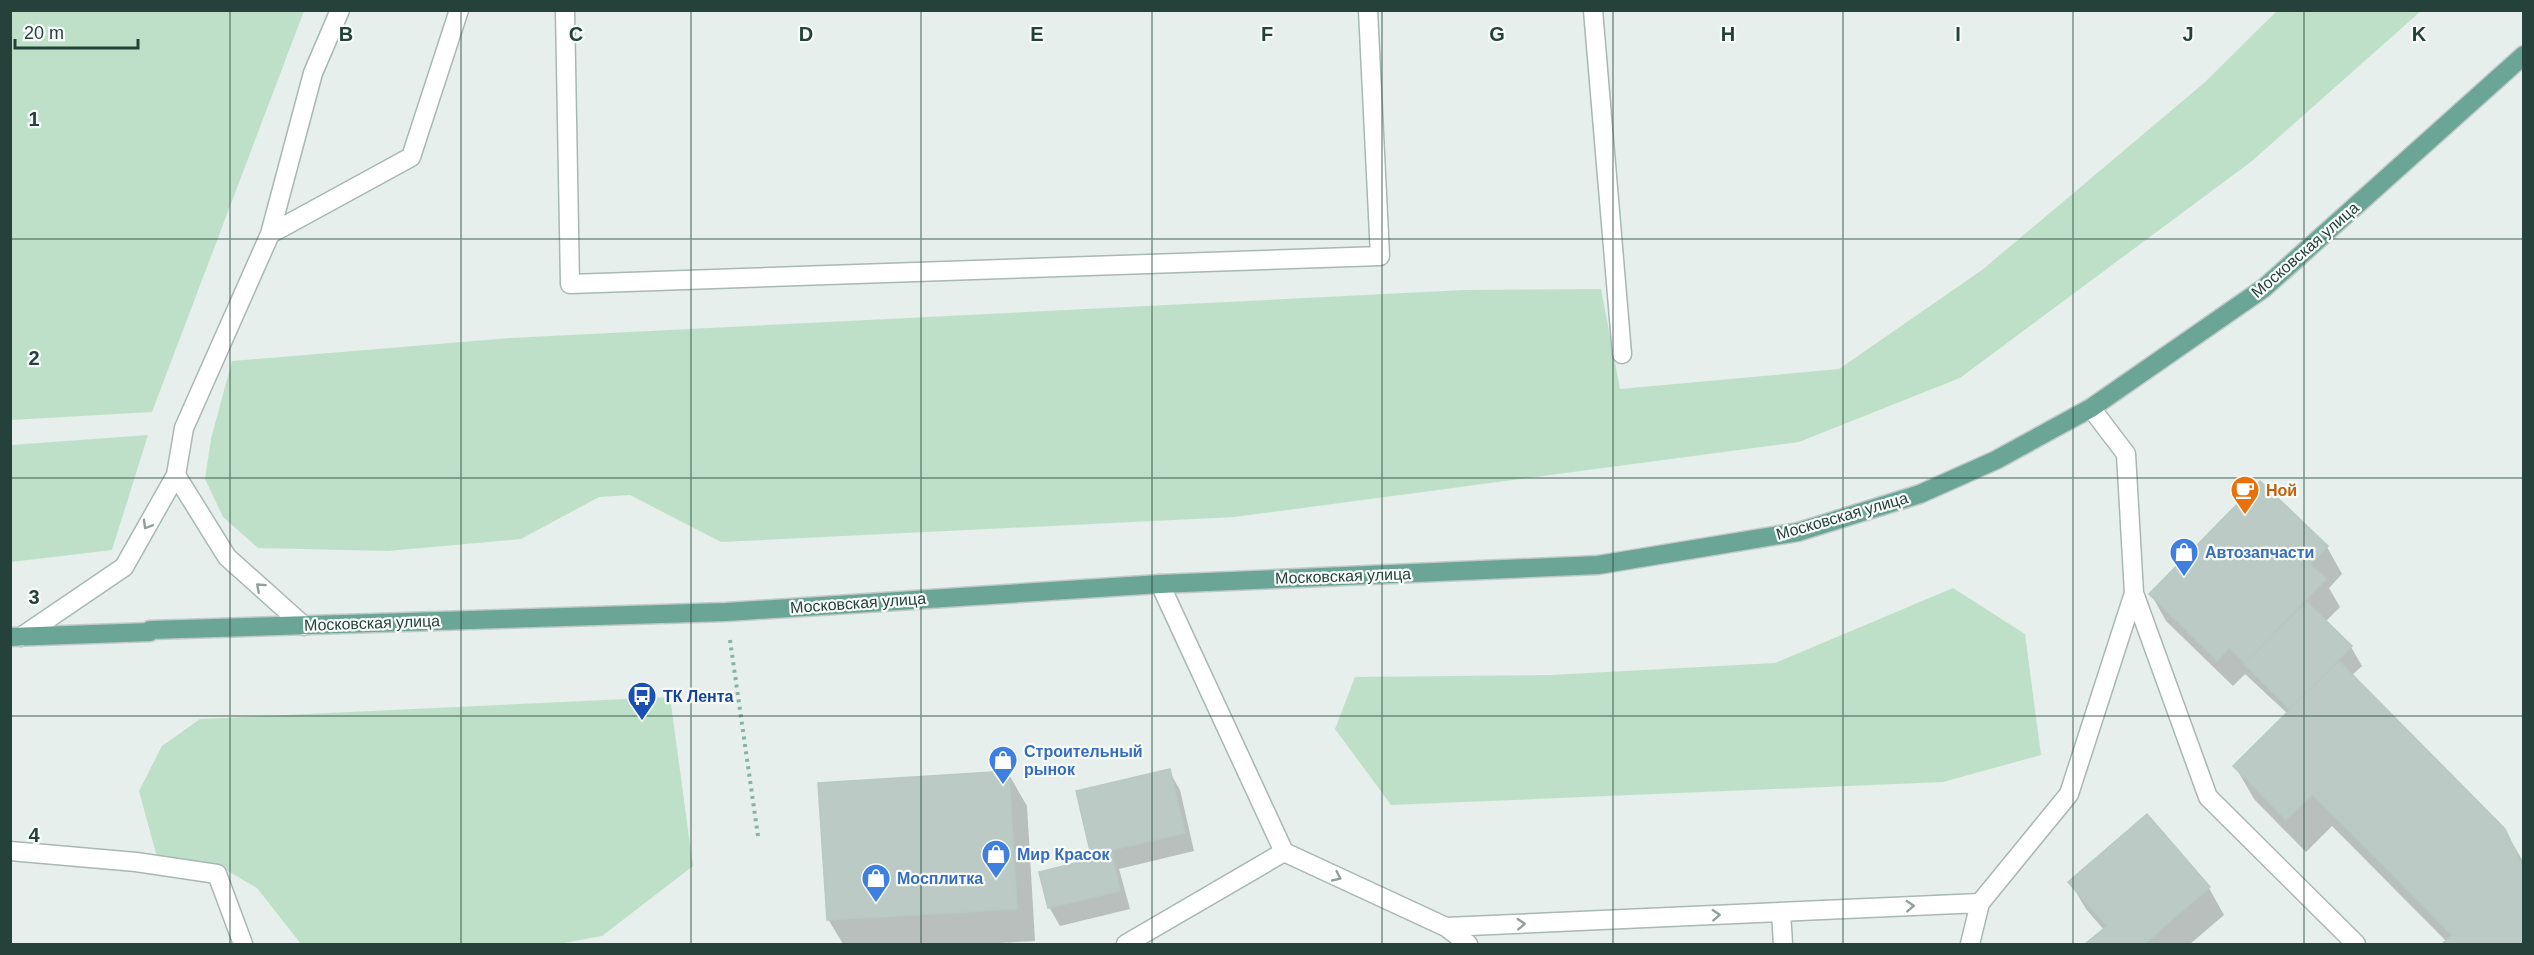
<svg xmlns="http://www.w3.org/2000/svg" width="2534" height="955" viewBox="0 0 2534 955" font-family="Arial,sans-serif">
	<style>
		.green { fill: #bfe0c8 }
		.shadow { fill: #0003 }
		.building { fill: #bbcac4; stroke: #b8c9c2; stroke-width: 1.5 }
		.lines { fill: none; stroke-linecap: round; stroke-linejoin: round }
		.minor-casing { stroke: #a8b8b2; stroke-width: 21 }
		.major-casing { stroke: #c2cac8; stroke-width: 21 }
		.path { stroke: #86b3a5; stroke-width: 4; stroke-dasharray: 3 4.5; stroke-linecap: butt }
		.minor { stroke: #fff; stroke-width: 18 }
		.major { stroke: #6aa596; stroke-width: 18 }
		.oneway { stroke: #92a09c }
		.grid { fill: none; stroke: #24423a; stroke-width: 1.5; stroke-opacity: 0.55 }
		.labels { text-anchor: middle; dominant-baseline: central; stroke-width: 4.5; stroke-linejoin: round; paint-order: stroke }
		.street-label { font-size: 16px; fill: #24423a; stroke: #f7fbf9 }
		.food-label { font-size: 16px; font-weight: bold; fill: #c56008; stroke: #f7fbf9; text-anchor: start }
		.shop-label { font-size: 16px; font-weight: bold; fill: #366cbe; stroke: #f7fbf9; text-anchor: start }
		.transit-label { font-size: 16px; font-weight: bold; fill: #164399; stroke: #f7fbf9; text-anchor: start }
		.grid-label { font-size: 20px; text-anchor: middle; font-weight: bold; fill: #24423a; stroke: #f7fbf9; stroke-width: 4.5; stroke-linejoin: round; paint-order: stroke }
	</style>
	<rect width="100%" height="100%" fill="#e6efeb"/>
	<!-- green -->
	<path class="green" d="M11,10L304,11L152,412L11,420Z
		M2277,11H2421L2252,161L1960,378L1799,442L1235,517L721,542L630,495L599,497L521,539L388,551L258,548L223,517L205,479L211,439L232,361L511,338L1464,290L1601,289L1620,389L1839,369L1982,270L2204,83Z
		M148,435L112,550L11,562V445Z
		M1953,588L2025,634L2041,755L1943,782L1391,805L1335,729L1355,677L1551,675L1775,663Z
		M670,697L693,866L602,936L559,944H301L257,888L226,870L158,861L139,791L162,746L200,719Z"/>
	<!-- shadow -->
	<path class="shadow" d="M2260,483L2327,547L2342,574L2329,588L2340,607L2325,622L2351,647L2362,666L2351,676L2504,829L2524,863V944H2444L2447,942L2332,826L2306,852L2254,799L2235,766L2288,714L2245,674L2233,686L2166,621L2151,594Z
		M1169,771L1180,790L1194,851L1119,869L1130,909L1060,926L1049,907L1095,860L1092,854Z
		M1008,773L1027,806L1035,941L982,944H843L828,919Z
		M2070,882L2209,888L2224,915L2190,944H2087L2104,930L2086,909Z"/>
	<!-- building -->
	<path class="building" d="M2260,481L2328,546L2310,564L2326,579L2245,663L2229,648L2217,661L2149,594Z
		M2307,602L2352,646L2289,709L2244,664Z
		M2339,661L2505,829L2524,870V944H2442L2452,935L2312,794L2286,820L2233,766Z
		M1170,769L1185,833L1091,855L1076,791Z
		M1009,771L1017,909L827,920L818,783Z
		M2147,814L2210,887L2144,944H2085L2107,926L2068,882Z
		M1112,854L1120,891L1048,908L1039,872Z"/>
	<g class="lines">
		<!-- minor casing -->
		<g class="minor-casing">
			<path id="minor" d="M565,10L570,284L1380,256L1368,10
				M1593,10L1622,354
				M270,234L411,157L459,10
				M2091,408L2126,454L2134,593L2208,797L2356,944
				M176,475L227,557L304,626
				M1160,584L1284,852L1446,927L1980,903L2069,794L2134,593
				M21,637L124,567L176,475L184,428L270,234L313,73L340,10
				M10,851L136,862L217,874L243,944
				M1781,912L1783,944
				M1446,927L1468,944
				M1126,944L1284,852
				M1970,944L1980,903"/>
		</g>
		<!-- major casing -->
		<g class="major-casing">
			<path id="major" d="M10,637L150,632V630L726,612L1160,584L1598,565L1798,532L1920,494L1996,460L2091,408L2264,288L2524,55"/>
		</g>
		<!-- path -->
		<path class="path" d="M730,640L758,836"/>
		<!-- minor -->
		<use href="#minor" class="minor"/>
		<!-- major -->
		<use href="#major" class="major"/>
	</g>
	<!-- one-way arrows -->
	<defs><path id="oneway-chevron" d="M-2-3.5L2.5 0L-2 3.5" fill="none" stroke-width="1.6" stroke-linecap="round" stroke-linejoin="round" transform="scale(1.5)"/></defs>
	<g class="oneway">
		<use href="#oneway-chevron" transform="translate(147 525) rotate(120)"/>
		<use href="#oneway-chevron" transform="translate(260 587) rotate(-138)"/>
		<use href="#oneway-chevron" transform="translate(1337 877) rotate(25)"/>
		<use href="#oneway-chevron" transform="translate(1910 906) rotate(-3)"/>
		<use href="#oneway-chevron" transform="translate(1716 915) rotate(-3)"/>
		<use href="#oneway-chevron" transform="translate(1521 924) rotate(-3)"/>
	</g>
	<!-- grid -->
	<path class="grid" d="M230,10V944M461,10V944M691,10V944M921,10V944M1152,10V944M1382,10V944M1613,10V944M1843,10V944M2073,10V944M2304,10V944M10,239H2524M10,478H2524M10,716H2524"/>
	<!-- icons -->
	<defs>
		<g id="cafe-pin" transform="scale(1.5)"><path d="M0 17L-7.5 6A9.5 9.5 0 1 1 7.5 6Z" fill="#e8710a" stroke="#f7fbf9"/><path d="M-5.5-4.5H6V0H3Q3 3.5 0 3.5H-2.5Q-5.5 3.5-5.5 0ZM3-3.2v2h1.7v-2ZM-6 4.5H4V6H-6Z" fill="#fff"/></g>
		<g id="shop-pin" transform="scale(1.5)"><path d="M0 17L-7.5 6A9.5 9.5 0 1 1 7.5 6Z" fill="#3f7fe0" stroke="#f7fbf9"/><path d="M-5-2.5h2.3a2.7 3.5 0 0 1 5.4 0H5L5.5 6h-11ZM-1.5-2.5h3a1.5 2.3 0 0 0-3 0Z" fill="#fff"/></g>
		<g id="bus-pin" transform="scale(1.5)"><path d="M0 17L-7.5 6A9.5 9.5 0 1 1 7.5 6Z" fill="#1a4fb4" stroke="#f7fbf9"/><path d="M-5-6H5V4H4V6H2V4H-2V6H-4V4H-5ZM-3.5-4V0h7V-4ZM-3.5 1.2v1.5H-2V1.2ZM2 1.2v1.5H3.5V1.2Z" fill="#fff"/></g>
	</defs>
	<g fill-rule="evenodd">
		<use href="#cafe-pin" x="2245" y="490"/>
		<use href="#shop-pin" x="2184" y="552"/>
		<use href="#bus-pin" x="642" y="696"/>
		<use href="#shop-pin" x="1003" y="760"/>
		<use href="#shop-pin" x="996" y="854"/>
		<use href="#shop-pin" x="876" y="878"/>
	</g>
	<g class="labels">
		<!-- street labels -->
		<g class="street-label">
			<text transform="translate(2305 250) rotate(-41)">Московская улица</text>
			<text transform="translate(1842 516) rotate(-16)">Московская улица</text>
			<text transform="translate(1343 576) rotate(-2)">Московская улица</text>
			<text transform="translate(858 603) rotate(-4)">Московская улица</text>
			<text transform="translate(372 623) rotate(-2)">Московская улица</text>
		</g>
		<!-- food labels -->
		<g class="food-label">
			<text x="2266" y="490">Ной</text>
		</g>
		<!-- shop labels -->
		<g class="shop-label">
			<text x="2205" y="552">Автозапчасти</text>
			<text x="1024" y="751">Строительный<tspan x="1024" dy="18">рынок</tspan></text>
			<text x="1017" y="854">Мир Красок</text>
			<text x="897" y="878">Мосплитка</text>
		</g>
		<!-- transit labels -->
		<g class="transit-label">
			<text x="663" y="696">ТК Лента</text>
		</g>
	</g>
	<g class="grid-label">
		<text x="346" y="41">B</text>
		<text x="576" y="41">C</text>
		<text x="806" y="41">D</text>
		<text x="1037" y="41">E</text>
		<text x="1267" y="41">F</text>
		<text x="1497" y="41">G</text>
		<text x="1728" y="41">H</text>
		<text x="1958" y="41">I</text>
		<text x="2188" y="41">J</text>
		<text x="2419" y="41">K</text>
		<text x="34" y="126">1</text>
		<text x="34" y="365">2</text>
		<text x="34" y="604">3</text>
		<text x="34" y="842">4</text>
	</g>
	<!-- border -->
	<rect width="2534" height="955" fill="none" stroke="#24423a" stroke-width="24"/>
	<!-- scale -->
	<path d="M15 39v9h123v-9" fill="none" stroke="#24423a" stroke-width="3"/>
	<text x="24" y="39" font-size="18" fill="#24423a" stroke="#f7fbf9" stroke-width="4.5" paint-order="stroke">20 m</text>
</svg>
